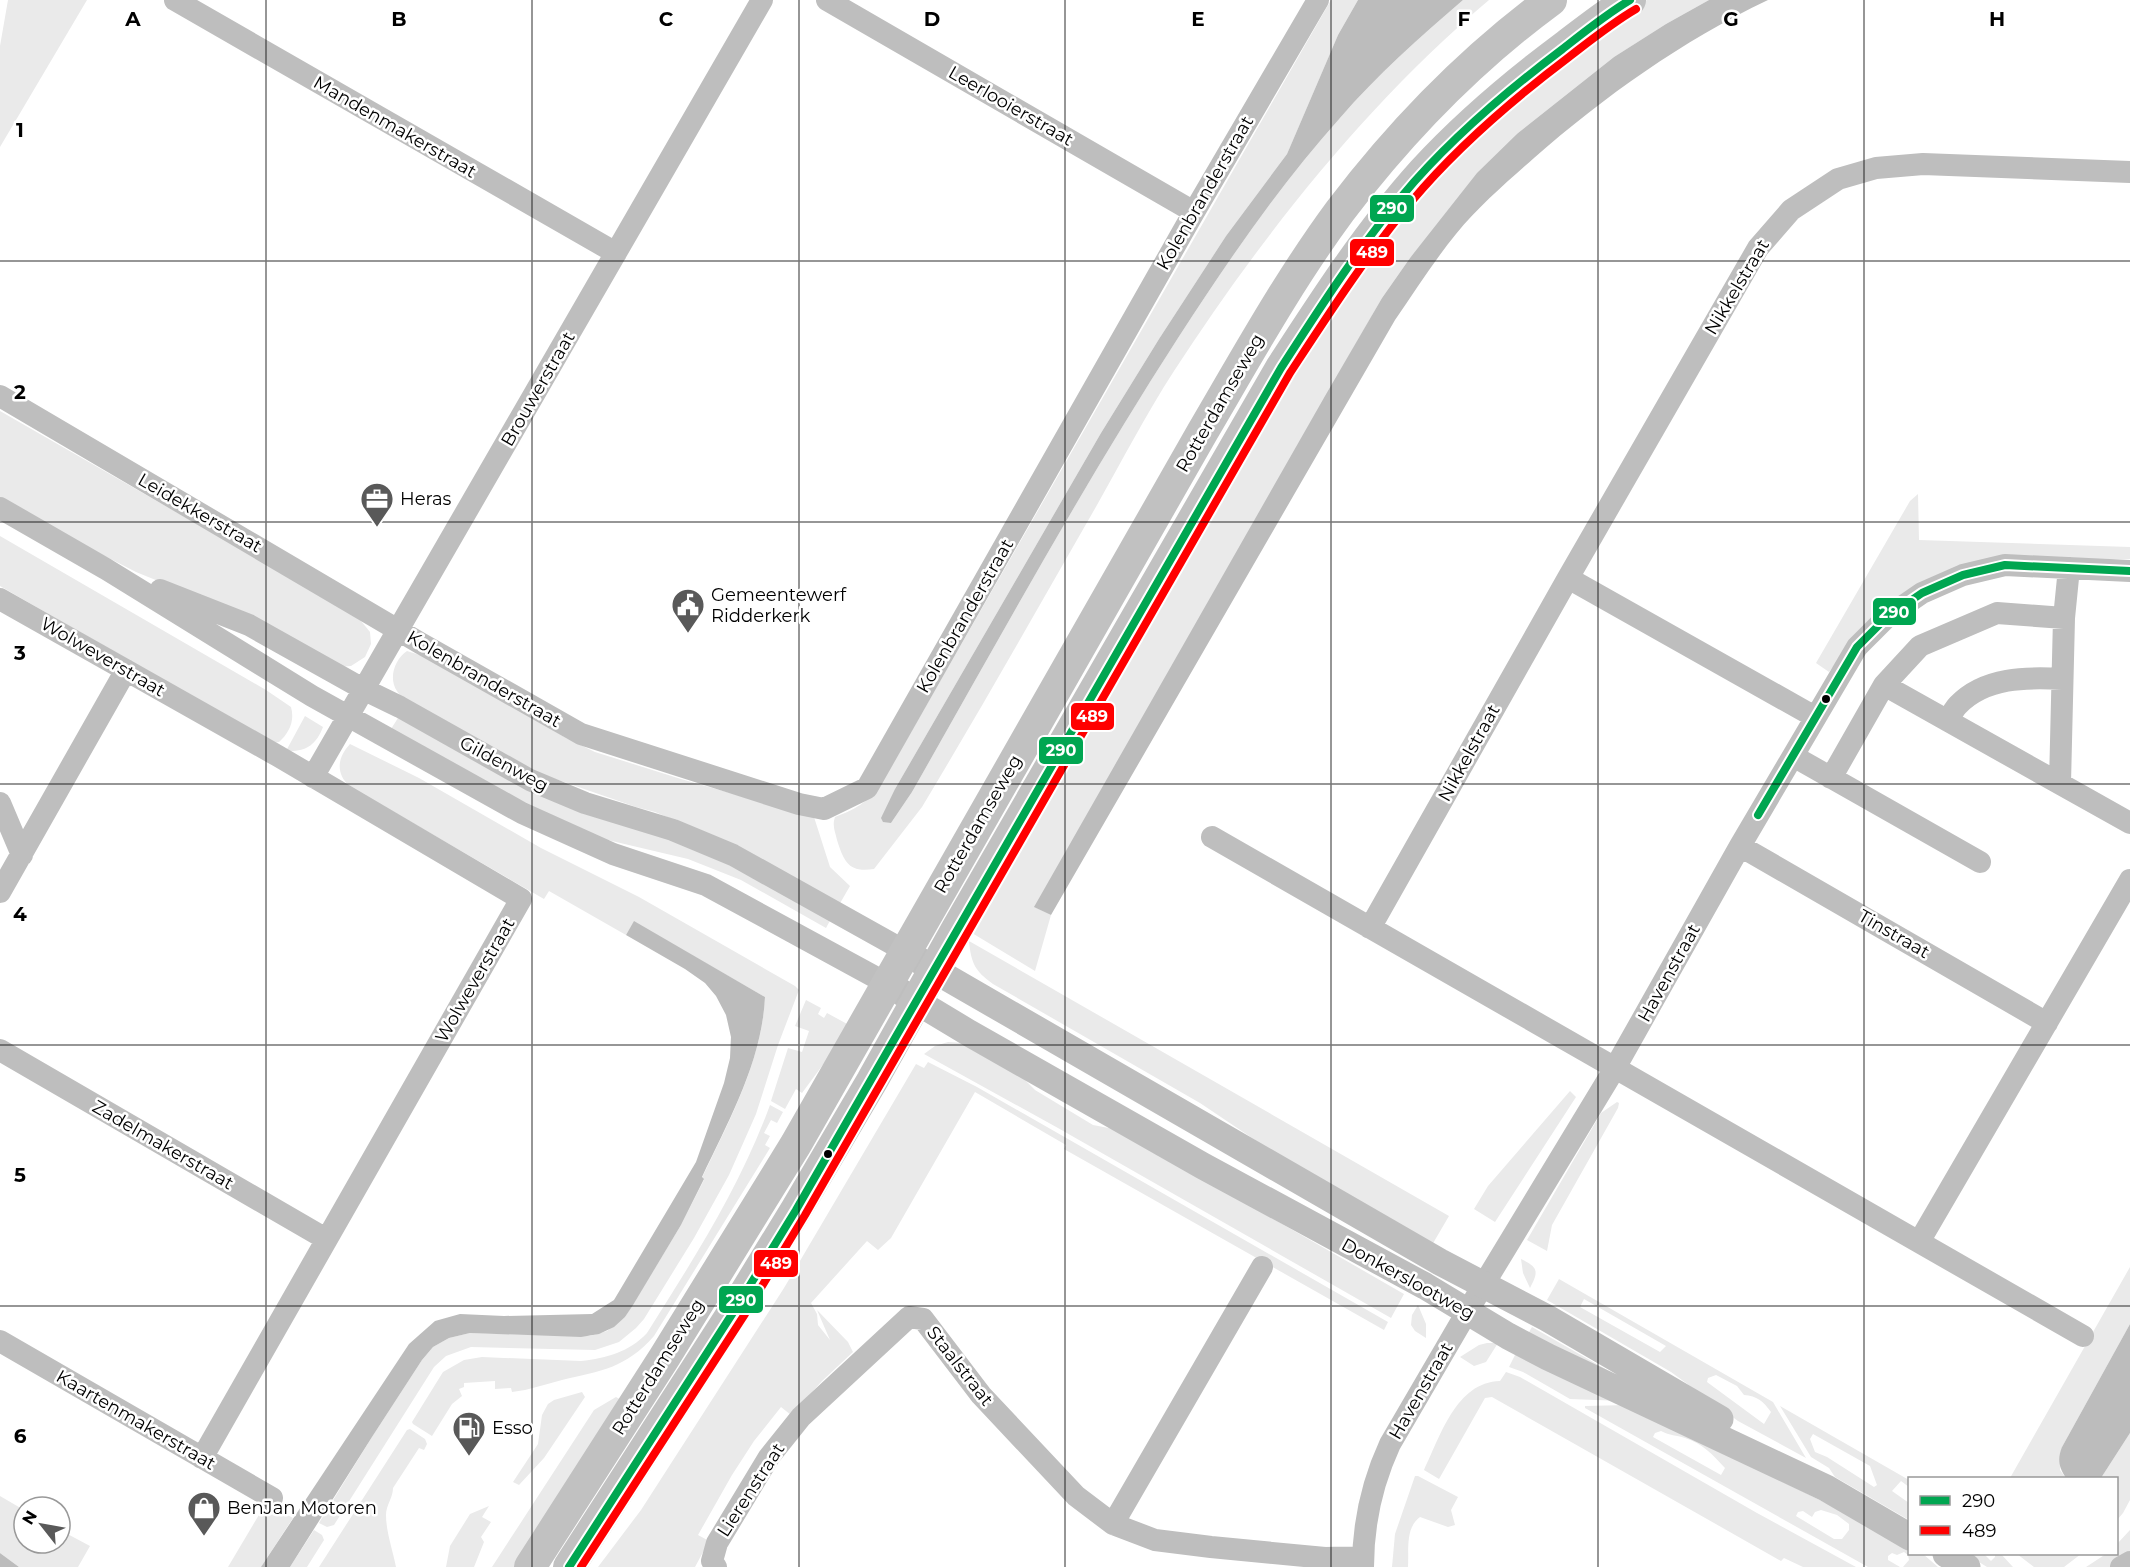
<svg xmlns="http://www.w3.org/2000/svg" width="2130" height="1567" viewBox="0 0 2130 1567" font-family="Montserrat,sans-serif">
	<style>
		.green { fill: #eaeaea; fill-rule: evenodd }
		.water { fill: #bcbcbc }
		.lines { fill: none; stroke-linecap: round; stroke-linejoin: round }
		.minor { stroke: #bebebe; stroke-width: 22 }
		.tertiary { stroke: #bebebe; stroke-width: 27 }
		.secondary { stroke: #c1c1c1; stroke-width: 32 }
		.bus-1-casing { stroke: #fff; stroke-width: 12 }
		.bus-2-casing { stroke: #fff; stroke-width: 12 }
		.bus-1 { stroke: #00a651; stroke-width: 8 }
		.bus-2 { stroke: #f00; stroke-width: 8 }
		.grid { fill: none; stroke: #000; stroke-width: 1.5; stroke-opacity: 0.55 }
		.bus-dot { fill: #000; stroke: #fff; stroke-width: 2 }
		.labels { text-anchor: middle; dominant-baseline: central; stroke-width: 5; stroke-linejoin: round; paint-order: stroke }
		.street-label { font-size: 18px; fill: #000; stroke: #fff }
		.poi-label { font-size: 18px; fill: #000; stroke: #fff; text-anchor: start }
		.grid-label { font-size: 20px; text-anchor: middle; font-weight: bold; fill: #000; stroke: #fff; stroke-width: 5; stroke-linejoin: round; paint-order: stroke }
		.line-badge { stroke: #fff; stroke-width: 2 }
		.badge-label { font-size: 16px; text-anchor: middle; font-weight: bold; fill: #fff }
	</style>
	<rect width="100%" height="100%" fill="#fff"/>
	<!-- green -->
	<path class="green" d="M8,0H87L0,147V46Z
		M1331,0H1358L1338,35L1287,154L1226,236L1159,339L1101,433L895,789L891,823L912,792C999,639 1083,485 1178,338C1228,261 1279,186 1340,118C1377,75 1420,37 1463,0H1489C1365,105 1262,236 1174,371C1146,414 1122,461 1097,505C1039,606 982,707 922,807L874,869C849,873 844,862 837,840C835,831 832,826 835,817C856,809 866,803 880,786Z
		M1647,0H1709L1666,24L1614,57L1518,133L1410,258L1382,298L1035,907L1051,915L1035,971L972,933L1339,297L1457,153L1625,14Z
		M0,411L357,616L370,632L371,644L365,657L351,666L338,667L249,618L136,572L99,553L0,497Z
		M1918,494L1919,540L2130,547V559H2061L1919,583L1891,601L1865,624L1829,672L1816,663L1910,501Z
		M0,536L266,690L291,707C295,721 289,733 279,742L273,743L0,586Z
		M407,651L432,659L566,738L595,752L681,779L814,817L830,867L850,886L839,905L686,825L655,812L636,807L541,774L408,702C405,699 399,695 397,691C388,678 395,659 407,651Z
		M305,716L323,727C316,745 306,752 286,751Z
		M398,718L687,841L833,915L826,928L741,880L688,859L595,837L519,807L391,729Z
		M350,744L419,778L541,848L639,897L795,986L799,990L778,1045L756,1114L729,1175L694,1238L644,1319L636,1328L619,1342L595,1350L471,1347L446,1356L434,1367L334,1525L327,1527L319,1523L372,1437L422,1360L433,1347L449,1338L470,1333L590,1336L607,1331L625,1317L681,1225L704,1180L702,1178C729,1121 762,1061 765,997L634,922L626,935L549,891L544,899L349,786C335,772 338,757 350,744Z
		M969,941L1449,1216L1432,1245L1267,1148L1200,1103L993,984C975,971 971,963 969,941Z
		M806,1000L821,1008L818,1014L824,1018L827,1013L849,1025L839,1043L802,1093L796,1089L785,1109L771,1101L788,1048L802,1052L809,1031L795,1026Z
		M948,1042L964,1043L1016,1071L1035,1090L1093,1125L1119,1130L1404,1294L1391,1318L1058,1128L924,1054L935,1046Z
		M928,1062L977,1087L1388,1322L1384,1330L1064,1149L1066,1145L975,1092L891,1238L878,1250L867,1241L811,1303L817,1314L818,1325L830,1340L817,1310L848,1342L853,1352L822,1381L791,1415L781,1407L754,1441L732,1475L698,1535L709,1541L695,1567H598L641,1510L784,1288L916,1064L924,1068Z
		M1570,1091L1576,1097L1495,1222L1474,1209L1488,1186Z
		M1617,1102L1619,1103L1618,1108L1552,1225L1547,1251L1527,1240L1601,1113Z
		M770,1105L783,1112L777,1123L771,1120L764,1133L770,1136L765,1145L770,1148L654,1336C626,1368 601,1371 562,1380C550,1383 538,1387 525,1390L512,1392L511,1388L495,1389V1381L464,1383V1387L459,1389L462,1396L452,1404L432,1436L413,1424L412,1422L443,1372L464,1360L482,1357L581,1361C607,1358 629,1352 647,1333C693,1260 740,1187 770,1105Z
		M1521,1259C1538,1267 1539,1271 1530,1288L1523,1273Z
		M2130,1267V1324L2062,1447L2060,1470L2066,1478H2010Z
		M1559,1279L1773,1402L1806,1458L1738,1421L1671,1372L1547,1300ZM1584,1299L1666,1346L1660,1352L1580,1307ZM1716,1375L1737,1386L1744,1395C1757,1396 1763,1401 1771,1412L1764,1424L1707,1382L1708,1378Z
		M1418,1305L1426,1324V1338L1415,1331L1411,1325L1412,1315Z
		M1532,1327L1637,1387L1525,1339Z
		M1487,1343H1498L1486,1362L1474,1366L1460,1357L1479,1345Z
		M1518,1349L1622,1401L1570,1399L1523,1372L1509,1367Z
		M1506,1372L1520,1377L1757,1513L1856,1567H1803L1784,1558L1781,1561L1492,1397L1485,1398L1439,1479L1424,1470C1440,1437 1456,1382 1500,1381Z
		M582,1392L585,1397L544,1458L519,1485L513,1482L538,1444L542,1415L548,1404L554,1400Z
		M616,1397L623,1401L516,1567H492L594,1410Z
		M1627,1405L1909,1544L1910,1554H1923L1938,1567H1903L1909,1560L1908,1555L1904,1552L1897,1555L1892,1553L1888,1556V1560L1900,1567H1868L1585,1408V1406ZM1661,1431C1670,1436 1676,1435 1685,1438C1702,1443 1713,1455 1725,1468L1721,1475L1653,1437L1655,1433ZM1821,1510L1837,1515L1849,1524V1530L1842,1539H1834L1796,1516L1798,1512L1803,1511L1812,1517L1815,1512Z
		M1780,1406L1909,1480V1487L1901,1481L1892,1491L1909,1503V1520L1835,1477L1829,1468L1811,1457ZM1813,1434L1870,1466L1877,1485L1874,1487L1827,1457L1815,1452L1810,1439Z
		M410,1429L425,1439L427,1444L424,1450L419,1448L393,1488C393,1498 386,1505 386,1515C386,1532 393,1551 396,1567H319L407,1430Z
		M2130,1433V1500L2123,1513L2117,1520L2116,1478H2101Z
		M1415,1476H1418L1458,1497L1451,1510L1455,1525L1448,1527L1420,1517C1405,1528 1409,1550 1408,1567H1392L1395,1534Z
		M0,1496L24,1510V1543H60V1530L90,1546L78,1567H19L0,1553Z
		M266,1503L293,1518L261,1567H228Z
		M489,1506L482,1517L491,1522L481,1537L484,1542L474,1567H446L450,1546L470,1514Z
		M314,1530L322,1535L324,1540L307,1567H290Z
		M2130,1530V1552L2110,1567H2086L2106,1554H2116L2117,1544Z
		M1966,1554H1984L1991,1561L1995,1557V1554H2001L2013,1567H1987Z
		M2017,1554H2081L2064,1567H2034Z"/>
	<!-- water -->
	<path class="water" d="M1358,0H1463C1420,37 1377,75 1340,118C1279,186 1228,261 1178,338C1083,485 999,639 912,792L891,823L883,822L881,818L895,789L1101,433L1159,339L1226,236L1287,154L1338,35Z
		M1709,0H1768C1682,41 1605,96 1534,158C1507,182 1479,206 1456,234C1434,261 1415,291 1395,320L1051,915L1034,907L1325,396L1382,298L1410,258L1477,173L1518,133L1614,57L1666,24Z
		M634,921L765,997C762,1061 729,1120 702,1177L704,1179L681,1225L633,1305L625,1317L614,1327L599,1334L581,1337L470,1333L449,1338L433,1347L422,1360L372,1437L290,1567H261L409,1344L435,1321L460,1314L504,1316L592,1314L614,1300L696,1162L724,1083L730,1058L731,1037L726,1015L716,996L705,983L685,969L626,935Z
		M2130,1324V1433L2101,1478H2066C2059,1467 2057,1460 2062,1447Z
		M0,1553L19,1567H0Z"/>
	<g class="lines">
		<!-- minor -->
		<path class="minor" d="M175,0L616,253
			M827,0L1194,212
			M0,396L420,643L581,734L799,804L824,809L867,788L1194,212L1318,0
			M0,508L106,569L312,696L522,813L613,854L706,885L886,983
			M1568,578L1815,717
			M160,590L249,625L365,690L400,707L530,780L585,803L673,830L733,855L905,951
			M0,599L278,756L521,899L202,1458
			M1884,685L1920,646L1997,613L2064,618
			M1948,721C1951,715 1954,709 1958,705C1985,677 2027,677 2062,679
			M1793,756L1980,862
			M313,777L762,0
			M1831,778L1884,685L2130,823
			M2060,783L2064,618L2069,568
			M0,803L22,855
			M1212,837L2083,1336
			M1740,846L2047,1023
			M0,892L126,670
			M1370,928L1568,578L1758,248L1791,210L1838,179L1876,168L1923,164L2130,172
			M0,1050L326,1239
			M1919,1242L2130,880
			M0,1341L272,1498
			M1113,1524L1262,1267
			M716,1567L712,1561L717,1543L769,1457L801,1417L909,1317L923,1319L981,1395L1076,1496L1113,1524L1155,1540L1211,1547L1325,1558L1363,1557
			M1363,1567C1363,1524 1372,1483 1390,1444L1467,1312L1615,1068L1740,846L1857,647L1887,617L1922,593L1963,575L2005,565L2130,571
			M2121,1567L2130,1562"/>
		<!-- tertiary -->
		<path class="tertiary" d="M905,951L934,970L1440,1262L1547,1318L1720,1419
			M886,983L969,1033L1203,1166L1425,1286L1508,1336L1548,1357L1826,1488L1910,1537
			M1946,1554L1967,1567"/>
		<!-- secondary -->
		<path class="secondary" d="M530,1567L664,1358L796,1144L1203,431C1247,356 1289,280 1340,211C1400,132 1471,59 1551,0
			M569,1567L736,1308L796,1210L872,1081L957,929L1281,368C1325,300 1369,232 1423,172C1466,125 1516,83 1567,45C1587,30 1608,13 1630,0"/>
		<!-- bus-1 casing -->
		<g class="bus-1-casing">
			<path id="bus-1" d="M1758,815L1857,647L1887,617L1922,593L1963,575L2005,565L2130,571
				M569,1567L736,1308L796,1210L1281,368C1319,309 1357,250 1402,196C1448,141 1503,94 1560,51C1583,33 1605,15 1630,0"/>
		</g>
		<!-- bus-2 casing -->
		<g class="bus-2-casing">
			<path id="bus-2" d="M581,1567L745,1314L805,1215L1290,373C1328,315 1366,256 1411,202C1457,147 1512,100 1569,57C1591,40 1612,23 1636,9"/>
		</g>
		<!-- bus-1 -->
		<use href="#bus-1" class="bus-1"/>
		<!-- bus-2 -->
		<use href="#bus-2" class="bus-2"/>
	</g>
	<!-- grid -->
	<path class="grid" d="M266,0V1567M532,0V1567M799,0V1567M1065,0V1567M1331,0V1567M1598,0V1567M1864,0V1567M0,261H2130M0,522H2130M0,784H2130M0,1045H2130M0,1306H2130"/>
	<!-- icons -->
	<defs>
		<g id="office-pin" transform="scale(1.725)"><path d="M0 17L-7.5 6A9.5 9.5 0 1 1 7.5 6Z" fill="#595959" stroke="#fff"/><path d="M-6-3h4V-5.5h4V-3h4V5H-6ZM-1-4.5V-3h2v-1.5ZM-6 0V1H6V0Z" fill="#fff"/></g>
		<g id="civic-pin" transform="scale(1.725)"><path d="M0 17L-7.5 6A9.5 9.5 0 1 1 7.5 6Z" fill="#595959" stroke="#fff"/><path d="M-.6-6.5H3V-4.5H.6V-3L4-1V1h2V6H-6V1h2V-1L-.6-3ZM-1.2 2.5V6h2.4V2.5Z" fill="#fff"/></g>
		<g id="fuel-pin" transform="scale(1.725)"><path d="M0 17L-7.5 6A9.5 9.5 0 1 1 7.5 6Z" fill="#595959" stroke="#fff"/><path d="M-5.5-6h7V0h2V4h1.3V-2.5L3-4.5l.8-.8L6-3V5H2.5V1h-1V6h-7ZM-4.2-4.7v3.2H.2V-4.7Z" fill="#fff"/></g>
		<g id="shop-pin" transform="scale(1.725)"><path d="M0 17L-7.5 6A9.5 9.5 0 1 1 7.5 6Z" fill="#595959" stroke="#fff"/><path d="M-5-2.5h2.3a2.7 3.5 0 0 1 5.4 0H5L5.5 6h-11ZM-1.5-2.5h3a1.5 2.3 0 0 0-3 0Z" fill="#fff"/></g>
	</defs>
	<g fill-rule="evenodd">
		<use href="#office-pin" x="377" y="499"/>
		<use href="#civic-pin" x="688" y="605"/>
		<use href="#fuel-pin" x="469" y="1428"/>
		<use href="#shop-pin" x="204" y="1508"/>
	</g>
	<!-- markers -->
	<g class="bus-dot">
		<circle cx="1826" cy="699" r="5"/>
		<circle cx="828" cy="1154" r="5"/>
	</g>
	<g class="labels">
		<!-- street labels -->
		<g class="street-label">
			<text transform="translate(1011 106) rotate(30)">Leerlooierstraat</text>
			<text transform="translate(395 127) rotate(30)">Mandenmakerstraat</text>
			<text transform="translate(1205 193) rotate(-60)">Kolenbranderstraat</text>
			<text transform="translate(1737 287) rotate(-59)">Nikkelstraat</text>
			<text transform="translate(538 389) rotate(-60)">Brouwerstraat</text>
			<text transform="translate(1220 403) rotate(-60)">Rotterdamseweg</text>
			<text transform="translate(200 513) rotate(30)">Leidekkerstraat</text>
			<text transform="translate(965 616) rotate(-60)">Kolenbranderstraat</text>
			<text transform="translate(103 657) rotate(30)">Wolweverstraat</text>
			<text transform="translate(484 679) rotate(30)">Kolenbranderstraat</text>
			<text transform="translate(1469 753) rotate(-61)">Nikkelstraat</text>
			<text transform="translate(504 764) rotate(28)">Gildenweg</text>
			<text transform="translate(978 824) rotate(-60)">Rotterdamseweg</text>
			<text transform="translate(1894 934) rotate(30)">Tinstraat</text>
			<text transform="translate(1669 973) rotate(-61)">Havenstraat</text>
			<text transform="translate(475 980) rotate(-60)">Wolweverstraat</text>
			<text transform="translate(163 1145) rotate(30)">Zadelmakerstraat</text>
			<text transform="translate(1408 1279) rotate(29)">Donkerslootweg</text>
			<text transform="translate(960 1366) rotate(52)">Staalstraat</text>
			<text transform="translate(658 1367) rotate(-58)">Rotterdamseweg</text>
			<text transform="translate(1421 1391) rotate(-60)">Havenstraat</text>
			<text transform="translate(136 1420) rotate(30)">Kaartenmakerstraat</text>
			<text transform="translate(751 1490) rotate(-57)">Lierenstraat</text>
		</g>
		<!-- poi labels -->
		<g class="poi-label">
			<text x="400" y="499">Heras</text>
			<text x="711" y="595">Gemeentewerf<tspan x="711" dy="21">Ridderkerk</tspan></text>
			<text x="492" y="1428">Esso</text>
			<text x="227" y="1508">BenJan Motoren</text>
		</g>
	</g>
	<g class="grid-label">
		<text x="133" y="26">A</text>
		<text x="399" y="26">B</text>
		<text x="666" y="26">C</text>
		<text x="932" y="26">D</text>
		<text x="1198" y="26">E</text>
		<text x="1464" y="26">F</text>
		<text x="1731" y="26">G</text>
		<text x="1997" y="26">H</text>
		<text x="20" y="137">1</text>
		<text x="20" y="399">2</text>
		<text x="20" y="660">3</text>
		<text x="20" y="921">4</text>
		<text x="20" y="1182">5</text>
		<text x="20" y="1443">6</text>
	</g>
	<g class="line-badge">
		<rect x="1369" y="194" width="46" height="29" rx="6" fill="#00a651"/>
		<rect x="1349" y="238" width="46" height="29" rx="6" fill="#f00"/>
		<rect x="1872" y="597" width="45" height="29" rx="6" fill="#00a651"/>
		<rect x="1070" y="702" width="45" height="29" rx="6" fill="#f00"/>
		<rect x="1038" y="736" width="46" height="29" rx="6" fill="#00a651"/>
		<rect x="753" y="1249" width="46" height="29" rx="6" fill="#f00"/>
		<rect x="718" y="1285" width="46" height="29" rx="6" fill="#00a651"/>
	</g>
	<g class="badge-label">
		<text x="1392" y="214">290</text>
		<text x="1372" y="258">489</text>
		<text x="1894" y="618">290</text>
		<text x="1092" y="722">489</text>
		<text x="1061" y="756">290</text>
		<text x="776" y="1269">489</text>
		<text x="741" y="1306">290</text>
	</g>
	<!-- legend -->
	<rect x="1908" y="1477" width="210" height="78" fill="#ffffff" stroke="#999999" stroke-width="1.5"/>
	<rect x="1920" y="1496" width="30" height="9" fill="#00a651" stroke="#999999" stroke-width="1.5"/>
	<text x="1962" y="1507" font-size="18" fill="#000000">290</text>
	<rect x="1920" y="1526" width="30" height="9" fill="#ff0000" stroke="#999999" stroke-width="1.5"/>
	<text x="1962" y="1537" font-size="18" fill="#000000">489</text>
	<!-- north arrow -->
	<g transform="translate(42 1525) rotate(301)"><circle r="28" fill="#ffffff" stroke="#999999" stroke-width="1.5"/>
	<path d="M0-4.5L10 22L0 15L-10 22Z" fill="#595959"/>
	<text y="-9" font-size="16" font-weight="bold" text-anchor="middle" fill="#000000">N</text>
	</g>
</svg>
